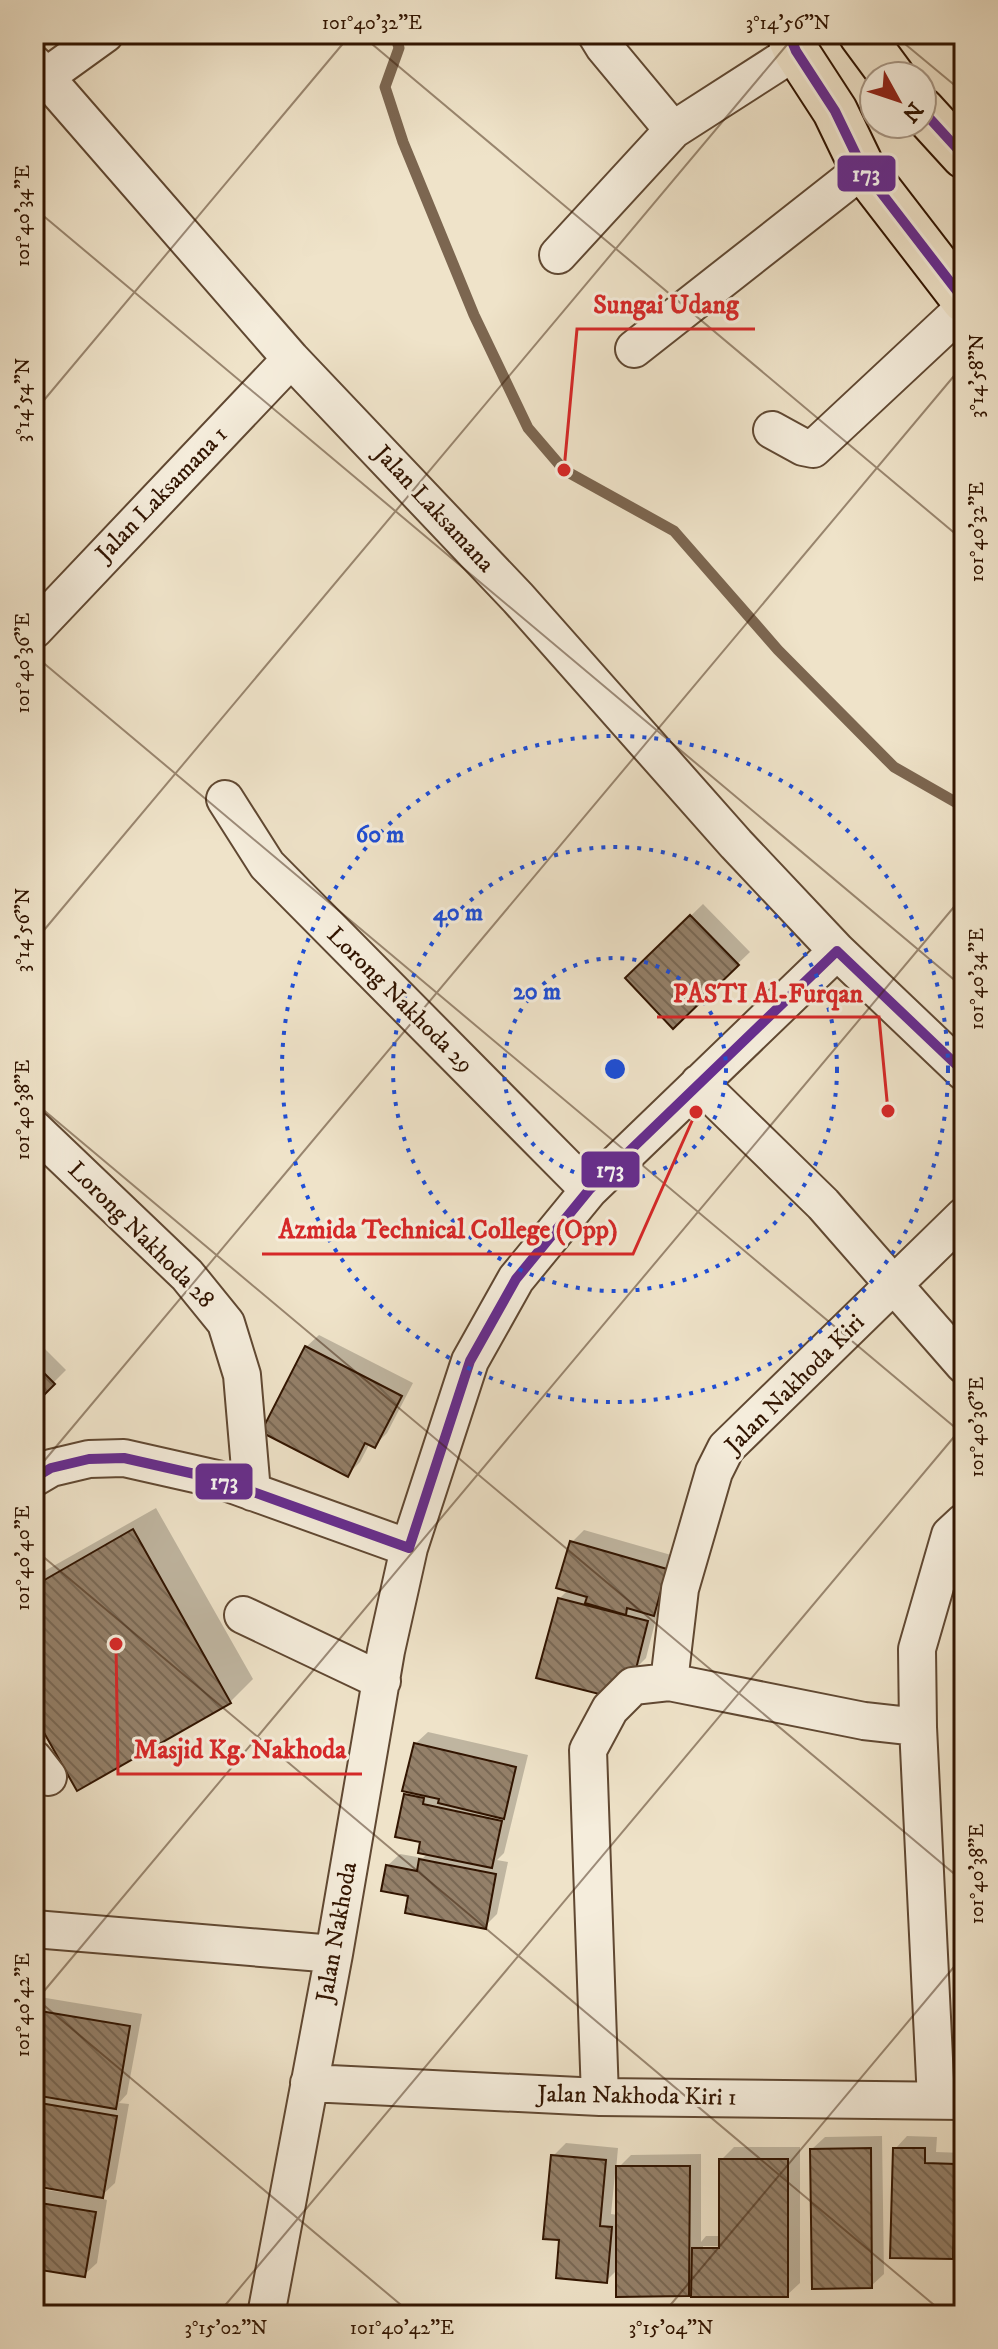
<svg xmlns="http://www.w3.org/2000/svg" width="998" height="2349" viewBox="0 0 998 2349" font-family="'IM FELL DW Pica',serif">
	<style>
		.shadow { fill: #0003; fill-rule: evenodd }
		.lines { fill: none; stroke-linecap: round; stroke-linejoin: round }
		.stream { stroke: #7c6650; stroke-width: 11 }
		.building { fill: url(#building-back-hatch); stroke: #311400; stroke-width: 2 }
		.minor-casing { stroke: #604832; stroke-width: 40 }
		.major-casing { stroke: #311400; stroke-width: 48 }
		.minor { stroke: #f5eddc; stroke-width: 36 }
		.major { stroke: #efe3c9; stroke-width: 44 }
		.bus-1-casing { stroke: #f5eddc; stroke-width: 16 }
		.bus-1 { stroke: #662d91; stroke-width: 10 }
		.ticks { fill: none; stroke: #311400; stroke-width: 2; stroke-opacity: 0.45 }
		.ring { fill: none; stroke: #1d4ed8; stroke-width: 4; stroke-dasharray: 4 8 }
		.labels { text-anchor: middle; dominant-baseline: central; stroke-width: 6; stroke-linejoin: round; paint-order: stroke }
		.street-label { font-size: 24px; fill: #311400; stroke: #f5eddc }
		.centre { fill: #1d4ed8; stroke: #f5eddc; stroke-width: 4 }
		.ring-label { font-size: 24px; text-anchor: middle; font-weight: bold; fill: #1d4ed8; stroke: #f5eddc; stroke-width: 6; stroke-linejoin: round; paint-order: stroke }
		.leader { fill: none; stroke: #d62828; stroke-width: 3 }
		.callout-dot { fill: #d62828; stroke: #f5eddc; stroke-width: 3 }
		.callout-label { font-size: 26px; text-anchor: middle; font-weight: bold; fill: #d62828; stroke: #f5eddc; stroke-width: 6; stroke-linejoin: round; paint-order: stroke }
		.line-badge { stroke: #f5eddc; stroke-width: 3 }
		.badge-label { font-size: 22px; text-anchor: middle; font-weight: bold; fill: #fff }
		.neatline { fill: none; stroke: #311400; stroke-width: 3 }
		.ticks-label { font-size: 20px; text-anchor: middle; fill: #311400 }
	</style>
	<defs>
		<pattern id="building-back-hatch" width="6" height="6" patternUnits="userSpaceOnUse" patternTransform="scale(2)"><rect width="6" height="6" fill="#948069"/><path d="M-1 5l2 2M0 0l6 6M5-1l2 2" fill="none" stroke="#796854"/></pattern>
	</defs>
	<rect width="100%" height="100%" fill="#efe3c9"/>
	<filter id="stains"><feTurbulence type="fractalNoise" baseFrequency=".0025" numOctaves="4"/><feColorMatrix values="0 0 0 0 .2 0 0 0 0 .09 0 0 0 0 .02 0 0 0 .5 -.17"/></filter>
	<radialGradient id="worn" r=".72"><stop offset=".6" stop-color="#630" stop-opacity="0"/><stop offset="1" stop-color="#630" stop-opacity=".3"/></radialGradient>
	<!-- shadow -->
	<path class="shadow" d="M703,904L750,952L673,1026L627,978Z
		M319,1335L413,1383L387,1433L375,1445L370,1443L360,1462L348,1474L306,1347Z
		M34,1338L66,1370L34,1402Z
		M156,1508L253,1679L230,1702L34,1711V1577Z
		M584,1530L678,1557L666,1601L659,1607L646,1658L633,1671L559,1599L568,1590L572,1542Z
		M428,1732L528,1755L504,1853L497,1860L508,1862L497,1914L485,1926L411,1894L387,1866L400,1854L423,1858L428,1853L406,1795L411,1791L415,1744Z
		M34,1996L142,2014L127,2094L119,2103L129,2104L115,2183L99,2198L107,2200L97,2263L84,2275L34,2267V2188L73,2194L74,2190L34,2184Z
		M882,2136L884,2274L871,2286L812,2149L825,2137Z
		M907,2136L937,2137L936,2152L964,2153V2245L952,2257L895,2149Z
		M566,2143L618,2148L616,2170L631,2155L701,2154V2242L706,2236H721V2160L734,2147H800V2283L787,2295L693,2289L688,2294L618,2269L606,2281L561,2238L553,2156ZM615,2174H618V2215L611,2214ZM703,2246H729V2250H703Z"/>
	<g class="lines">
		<!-- stream -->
		<path class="stream" d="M395,34L399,48L385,87L403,142L474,315L528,428L564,470L674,531L778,650L894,767L964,807"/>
	</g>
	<!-- building -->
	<path class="building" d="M690,915L739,965L673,1029L625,978Z
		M305,1346L402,1396L375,1448L365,1443L348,1477L261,1432Z
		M34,1363L55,1384L34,1405Z
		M133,1529L231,1703L77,1791L34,1715V1586Z
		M570,1541L667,1569L654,1616L627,1608L626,1615L585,1603L587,1597L556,1588Z
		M558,1598L648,1621L635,1673L603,1695L536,1678Z
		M414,1743L516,1767L504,1819L438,1803L439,1799L402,1791Z
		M404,1794L424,1798L423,1804L502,1821L492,1868L418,1853L420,1842L395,1837Z
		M419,1859L496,1874L486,1929L405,1913L408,1896L381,1891L386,1865L417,1871Z
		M34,2010L130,2026L116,2109L34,2095Z
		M34,2102L117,2116L103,2198L34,2186Z
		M871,2148L872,2288L812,2289L810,2149Z
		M893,2148H925V2163L956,2164L953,2259L890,2258Z
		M551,2155L606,2160L600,2226L612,2227L607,2283L556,2278L559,2240L543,2239Z
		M719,2159H788V2297H691L692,2248H719Z
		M616,2166H690L689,2296L616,2297Z
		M34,2202L96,2212L85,2277L34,2269Z"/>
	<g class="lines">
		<!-- minor casing -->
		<g class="minor-casing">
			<path id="minor" d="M596,34L604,47L673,130L796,51
				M34,64L291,359L518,598L736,844L837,951L964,1072
				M44,78L105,34
				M558,255L673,130
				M634,349L863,169
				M772,430L803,447L813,449L964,308
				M34,630L291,359
				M225,799L267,865L589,1190
				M699,1083L823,1204L964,1365
				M34,1129L187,1275L226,1323L242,1375L252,1492
				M34,1478L51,1468L89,1459L124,1458L217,1479L409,1548
				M243,1615L382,1681
				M669,1682L680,1589L714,1472L726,1448L964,1216
				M34,1759L48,1777
				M34,1929L334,1954
				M309,2083L600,2097L964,2101
				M600,2097L588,1750L610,1709L633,1686L669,1682L864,1721L918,1727
				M936,2100L918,1727L917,1649L950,1535L964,1522
				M266,2315L334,1954L386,1651L409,1548L470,1361L516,1279L589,1190L837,951"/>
		</g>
		<!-- major casing -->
		<g class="major-casing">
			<path id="major" d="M789,34L796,51L835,111L863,169L964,300
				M861,34L892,76
				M922,110L964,156"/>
		</g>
		<!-- minor -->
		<use href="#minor" class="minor"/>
		<!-- major -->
		<use href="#major" class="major"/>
		<!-- bus-1 casing -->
		<g class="bus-1-casing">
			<path id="bus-1" d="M789,34L796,51L835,111L863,169L964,300
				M922,110L964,156
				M837,951L964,1072
				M34,1478L51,1468L89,1459L124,1458L217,1479L409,1548
				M409,1548L470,1361L516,1279L589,1190L837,951"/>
		</g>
		<!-- bus-1 -->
		<use href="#bus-1" class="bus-1"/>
	</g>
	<!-- ticks -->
	<path class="ticks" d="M360,34L964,541M893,34L964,93M34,208L964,988M34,412L351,34M34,655L964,1435M34,942L796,34M34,1102L964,1882M34,1473L964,364M34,1549L946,2315M34,1997L413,2315M34,2003L964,895M217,2315L964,1425M662,2315L964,1955"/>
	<!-- distance rings -->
	<g class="ring">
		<circle cx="615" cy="1069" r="111"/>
		<circle cx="615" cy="1069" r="222"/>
		<circle cx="615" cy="1069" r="333"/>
	</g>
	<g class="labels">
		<!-- street labels -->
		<g class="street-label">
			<text transform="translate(162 494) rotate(-46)">Jalan Laksamana 1</text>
			<text transform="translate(434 509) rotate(47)">Jalan Laksamana</text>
			<text transform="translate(400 1000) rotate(45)">Lorong Nakhoda 29</text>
			<text transform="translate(141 1235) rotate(45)">Lorong Nakhoda 28</text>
			<text transform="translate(795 1384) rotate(-45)">Jalan Nakhoda Kiri</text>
			<text transform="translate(337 1932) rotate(-80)">Jalan Nakhoda</text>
			<text transform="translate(637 2096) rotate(1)">Jalan Nakhoda Kiri 1</text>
		</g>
	</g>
	<circle cx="615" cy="1069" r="12" class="centre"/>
	<g class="ring-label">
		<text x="380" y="842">60 m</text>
		<text x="458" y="920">40 m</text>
		<text x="537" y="999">20 m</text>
	</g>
	<!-- callouts -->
	<path class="leader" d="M564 470L577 329H755M888 1111L879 1017H657M696 1112L633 1254H262M116 1644L118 1774H362"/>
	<g class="callout-dot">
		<circle cx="564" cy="470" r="8"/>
		<circle cx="888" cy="1111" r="8"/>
		<circle cx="696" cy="1112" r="8"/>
		<circle cx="116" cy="1644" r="8"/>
	</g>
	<g class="callout-label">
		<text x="666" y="313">Sungai Udang</text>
		<text x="768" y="1002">PASTI Al-Furqan</text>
		<text x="448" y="1238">Azmida Technical College (Opp)</text>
		<text x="240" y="1758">Masjid Kg. Nakhoda</text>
	</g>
	<g class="line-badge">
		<rect x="836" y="154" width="61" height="39" rx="8" fill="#662d91"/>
		<rect x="580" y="1150" width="61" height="39" rx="8" fill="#662d91"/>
		<rect x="194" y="1462" width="60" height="39" rx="8" fill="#662d91"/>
	</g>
	<g class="badge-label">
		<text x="866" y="181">173</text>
		<text x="610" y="1177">173</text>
		<text x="224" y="1489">173</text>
	</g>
	<!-- margin -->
	<rect width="998" height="2349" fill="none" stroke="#efe3c9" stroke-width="88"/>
	<!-- north arrow -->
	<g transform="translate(898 100) rotate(130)"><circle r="38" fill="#f5eddc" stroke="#a79684" stroke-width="2"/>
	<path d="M0-6L14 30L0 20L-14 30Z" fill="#8f2418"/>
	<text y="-12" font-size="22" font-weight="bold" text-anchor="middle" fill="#311400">N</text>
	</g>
	<rect x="44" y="44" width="910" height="2261" class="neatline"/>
	<g class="ticks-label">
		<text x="372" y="29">101°40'32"E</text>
		<text x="788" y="29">3°14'56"N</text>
		<text transform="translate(22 216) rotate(-90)" y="7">101°40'34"E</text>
		<text transform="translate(976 376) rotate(-90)" y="7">3°14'58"N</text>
		<text transform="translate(22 400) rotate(-90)" y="7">3°14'54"N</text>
		<text transform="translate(976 532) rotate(-90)" y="7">101°40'32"E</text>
		<text transform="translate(22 663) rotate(-90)" y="7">101°40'36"E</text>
		<text transform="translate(22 930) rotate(-90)" y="7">3°14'56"N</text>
		<text transform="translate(976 979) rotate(-90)" y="7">101°40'34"E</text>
		<text transform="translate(22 1110) rotate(-90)" y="7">101°40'38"E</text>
		<text transform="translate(976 1427) rotate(-90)" y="7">101°40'36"E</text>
		<text transform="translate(22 1558) rotate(-90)" y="7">101°40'40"E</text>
		<text transform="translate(976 1874) rotate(-90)" y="7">101°40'38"E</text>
		<text transform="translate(22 2005) rotate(-90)" y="7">101°40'42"E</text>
		<text x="226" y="2334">3°15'02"N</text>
		<text x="402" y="2334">101°40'42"E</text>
		<text x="671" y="2334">3°15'04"N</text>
	</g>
	<rect width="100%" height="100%" filter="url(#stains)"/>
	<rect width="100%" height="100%" fill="url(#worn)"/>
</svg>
